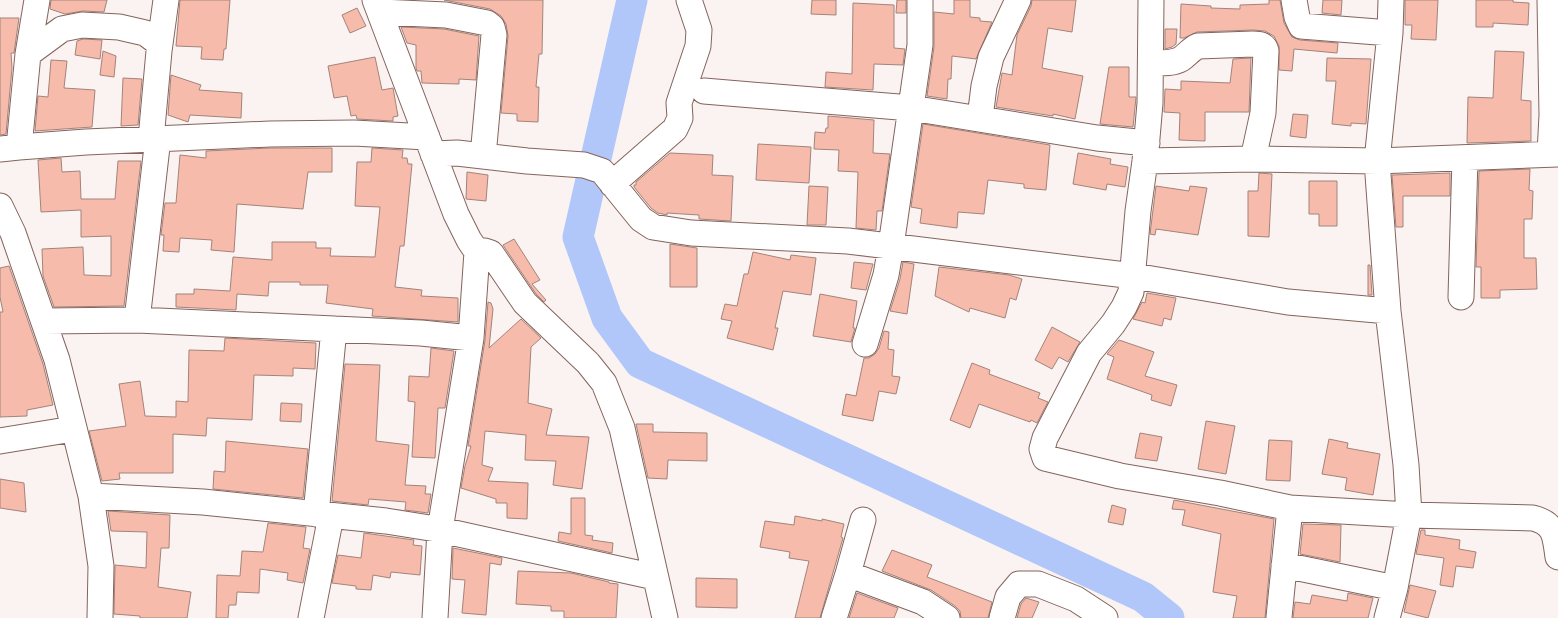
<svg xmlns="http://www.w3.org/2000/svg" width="1558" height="618" viewBox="0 0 1558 618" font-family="'Noto Serif',serif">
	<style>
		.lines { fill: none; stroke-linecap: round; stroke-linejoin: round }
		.river { stroke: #b1c7f9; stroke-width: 31 }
		.building { fill: #f7bbab; stroke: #a4837a }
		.minor-casing { stroke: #84645c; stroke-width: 27 }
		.minor { stroke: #fff; stroke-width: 25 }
	</style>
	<rect width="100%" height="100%" fill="#faf3f1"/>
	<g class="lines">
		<!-- river -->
		<path class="river" d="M632,0L578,237L607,318L640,363L1143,597L1169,618"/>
	</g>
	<!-- building -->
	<path class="building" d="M51,0H107L104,12L83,11L65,14L50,9Z
		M180,0H230L226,49H224L223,60L201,59L202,47L176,46Z
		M444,0H543L542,54H539L536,87H539L538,122L517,121V114L501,113L508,36L506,24L501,16L490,9Z
		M812,0H836V15L811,14Z
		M897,0H906V13H896Z
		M954,0H970V17L980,18V21L992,22L976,59L952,56L951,79H948L947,99L927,96L934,47V12L954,14Z
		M1032,0H1076L1072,32L1048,28L1042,68L1083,76L1075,119L1053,114V116L996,107L1002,73L1012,75L1017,35L1031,6Z
		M1269,0H1280L1284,23L1292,37L1300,40L1338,43L1337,53L1294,49L1292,71L1279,70V46L1274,36L1265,31L1253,30L1197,32L1184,38H1180L1181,4L1211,6V8L1240,9V5L1269,4Z
		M1323,0H1342L1341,15L1322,13Z
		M1405,0H1438L1436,40L1411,39L1412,25H1405Z
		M1476,0H1513V2L1529,3L1528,25L1493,23V27H1476Z
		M853,3L894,5V48L905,49L903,65L874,64L873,90L825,87L826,72L852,74Z
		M357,8L366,26L350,33L342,15Z
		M0,18H19L14,53H11L12,68L6,134L0,135Z
		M401,27L444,29L479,36L476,80L459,79V84L422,83L421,71H417L416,68V45L407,43Z
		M1165,29H1177L1176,44L1172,47L1165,49Z
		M83,39L102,40L100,59L75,55L77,41Z
		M103,51L116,56L114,77L100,75Z
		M1495,51L1524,52L1521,100L1531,101V141L1467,143L1468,97L1493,98Z
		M375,57L382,90L393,88L398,116L393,117V121L357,119L356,115L351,116L347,96L334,98L328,66Z
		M1251,58L1249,112H1205V141L1179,140L1180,113L1164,112L1165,89L1181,90V81L1230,83L1233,59Z
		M1327,58L1371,59L1366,124L1351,123V126L1332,124L1336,81H1326Z
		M51,60L67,61L64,88L95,90L92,127L35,131L38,96L48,97Z
		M1109,67H1129V97H1136L1133,127L1100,124Z
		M171,75L201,85L199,90L242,93L241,118L190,115L188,122L168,115Z
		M123,78L142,79L138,125L121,126Z
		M1293,114L1308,115L1306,138L1290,136Z
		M828,116L874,120L873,153L890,154L882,211H877L876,230L856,228L858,172L838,171L839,150L814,149L815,132L825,133L826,128H828Z
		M923,124L1050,145L1046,190L1024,188V184L988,180L984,214L958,212L957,228L920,223L922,209L911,207Z
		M758,144L811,147L809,183L756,180Z
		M270,148H332V172H308L303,209L237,204L234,252L211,250L212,240L180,238L179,252L163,251L164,235H161L165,203H176L180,155L206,158V151Z
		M372,148L403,150L402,158H407L408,164H412L404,246H400L395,287L422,290L421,296L458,298V322L372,316L373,309L326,303L328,285H300V282H269L268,296L237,294L236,310L176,307V294H194V289L230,291L233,257L272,260V242H316V248H331L330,256L375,257L380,207L355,206L357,162H371Z
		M670,153L713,155L712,175L733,176L731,221L699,219V215L667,213V215L658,213L651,208L634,187V185H636V182Z
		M1078,153L1111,159L1110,164L1128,167L1125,187L1107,184L1106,190L1073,184Z
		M61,158L62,172L80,171L81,199H115L118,161H141L124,306L54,307L43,276L42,249L83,247L84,275L111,276V236L81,237V210L41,212L38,160Z
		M1530,169L1529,190L1533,191L1532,219H1524V258H1536L1537,289L1500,290V298H1481V267H1476L1479,171Z
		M467,172L488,175L486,201L466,199Z
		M1259,173L1272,174L1269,237L1248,236V191H1258Z
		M1450,173V196H1403V227H1396L1392,175Z
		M1309,181H1337V226H1319V214H1309Z
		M809,186L828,187L826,225H807Z
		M1156,186L1189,191L1190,186L1207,188L1198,235L1156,229L1155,235L1150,234Z
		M514,239L540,280L532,284L546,300L544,302L536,294L503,245Z
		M670,244L697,248V287H670Z
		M753,252L790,260L791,255L816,258L811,295L783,291L775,328H778L773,350L727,338L732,321L721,319L725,304L737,306L744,274H748Z
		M854,262L873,264L866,290L851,288Z
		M903,262L914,264L907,314L890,311L900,279Z
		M1368,265H1370L1372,295H1368Z
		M9,266L43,364L53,405L27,410V416L0,417V312H3L0,297V268Z
		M939,267L1009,275L1022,279L1016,300L1010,298L1005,318L970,308L969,312L935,296Z
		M1147,293L1176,298L1171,320L1164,318L1162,326L1133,319L1142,302L1145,303Z
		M820,294L857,301L853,328H855L851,342L813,336Z
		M488,302L491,303L493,309L489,348L521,319L541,338L531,347L528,403L552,409L546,435L589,437L582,489L553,485L556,461L525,460L526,435L485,431L482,465L493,468L488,481L528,483L527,519L507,518V503H496V499L461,488L465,466L471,446H468L485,340Z
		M1052,327L1080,342L1068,362L1059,357L1052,369L1035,360Z
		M884,331L889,332L888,349L894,350L892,376L900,377L896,394L879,391L873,421L842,415L846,394L856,396L864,358H869L875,354L879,348Z
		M225,338L316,343L315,369L293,368V376L254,375L252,420L207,418L206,436L173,434V473H119L120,479L102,481L89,431L126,426L119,384L140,381L145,416L176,417V401L188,402L189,350L224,351Z
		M1119,340L1154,352L1145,376L1177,385L1171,406L1151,400L1152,395L1107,379L1114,357L1107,354Z
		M431,348L454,351L445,408H438L435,458L412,457L415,402L408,401L409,376L429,377Z
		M972,363L990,370L989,374L1040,393L1038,398L1048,402L1037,423L1031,420L1030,422L979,404L970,428L950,420Z
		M345,364L380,365L376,441L409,445L405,485L426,486L425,494H431L428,513L405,510L406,502L369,499L368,505L332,501Z
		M281,403L302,404L301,422L280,421Z
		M1206,421L1235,426L1226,474L1198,469Z
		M636,424H653V432L707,433V461L668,460L667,479L648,478Z
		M1140,433L1162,437L1157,461L1135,458Z
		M1329,439L1348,443L1347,448L1380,454L1373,495L1345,490L1347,478L1322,474Z
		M1269,440L1292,441L1290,481L1266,480Z
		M226,441L308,449L303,498L213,489L214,471L225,472Z
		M0,479L24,483L26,512L0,508Z
		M571,498H585V535L593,536L592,540L613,543L612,553L558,541L559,532L571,534Z
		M1174,500L1274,519L1265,618H1233L1237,596L1213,592L1221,534L1182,525L1185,510L1172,509Z
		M1112,505L1126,509L1123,525L1108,522Z
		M108,511L170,515L169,548H161L158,587L191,592L187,618H140V616L114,614L115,565L146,568L147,532L111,531Z
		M795,516L822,521V519L844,524L841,537L843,538L820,618H795L809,561L789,558L790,552L760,547L765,521L794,525Z
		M268,523L306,527L303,548L310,549L303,583L287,580L288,573L260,569L259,593L237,592L236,605H229L228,618H216L217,575L240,576L242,551L263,552Z
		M1303,524L1341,525L1340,562L1300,554Z
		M1421,530H1425V535L1460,540L1459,549L1476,552L1473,568L1456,566L1453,587L1440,585L1444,558L1416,554Z
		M364,533L414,540L413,545L422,546L420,575L391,572L390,578L373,575L371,590L356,589V586L332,583L338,555L361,558Z
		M453,548L502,558L501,565L490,563L486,615L462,613L465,580L452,579Z
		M892,550L932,565L927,577L992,602L988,618H961L960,611L955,606L931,590L882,571Z
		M518,571L571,573L609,582V583L618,584L616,618H564V611H551V606L516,604Z
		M696,578L737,579V608L696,607Z
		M1410,585L1436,591L1428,618L1404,612Z
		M857,593L898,608L894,618H849Z
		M1348,593L1373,598L1368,618H1293L1295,602L1310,604L1312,595L1347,601Z
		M1026,598L1039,602L1032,618H1017L1021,604Z"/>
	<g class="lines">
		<!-- minor casing -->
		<g class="minor-casing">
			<path id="minor" d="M375,0L456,214L469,240L477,252L485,251L491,253L525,303L588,363L604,383L622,428L665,618
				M1151,0L1150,103L1145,161L1138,211L1131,292L1124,307L1113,324L1089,353L1045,438L1042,449L1045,458L1120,476L1220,493L1290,508L1409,515L1533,518C1556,524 1555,537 1558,557
				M1294,0L1297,17L1301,26L1390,33
				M1550,0L1552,115L1550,154
				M380,12L446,15L487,23L492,27L494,35L483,156
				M28,54L62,29L82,25L119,27L145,33L160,44
				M1151,63C1160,63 1172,64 1181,59C1187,55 1191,49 1198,46L1253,44C1259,44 1264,44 1266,51L1263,113L1253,159
				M704,91L911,108L1097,138L1147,143
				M980,118L984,86L991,57L1018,0
				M151,139L159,51L166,0
				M19,147L28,54L37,0
				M0,149L19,147L86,142L270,134L354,133L427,137
				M433,154L457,153L527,161L584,165L602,171L641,219L653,227L691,233L848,241L1134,276L1288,302L1388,311
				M1145,161L1253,159L1377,161L1558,154
				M612,184L675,129L680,118L679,103L698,46L699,30L689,0
				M0,206L13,233L57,360L91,496L101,566L100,618
				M1461,297L1465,158
				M137,320L158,138
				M45,321L137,320L421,333L471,338
				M865,344L886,275L891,246L920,45V0
				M0,441L73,429
				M91,496L203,502L386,521L436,529L655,577
				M316,514L334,329
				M1284,565L1395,588
				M848,574L863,520
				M1279,617L1290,508
				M311,618L331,516
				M435,618L440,530L471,338L477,252
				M834,618L848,574L923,602L947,618
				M1002,618L1008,597L1019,584H1038L1076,599L1105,618
				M1387,618L1395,588L1409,515L1406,465L1388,311L1377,161L1390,33L1391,0"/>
		</g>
		<!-- minor -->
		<use href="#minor" class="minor"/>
	</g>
</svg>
